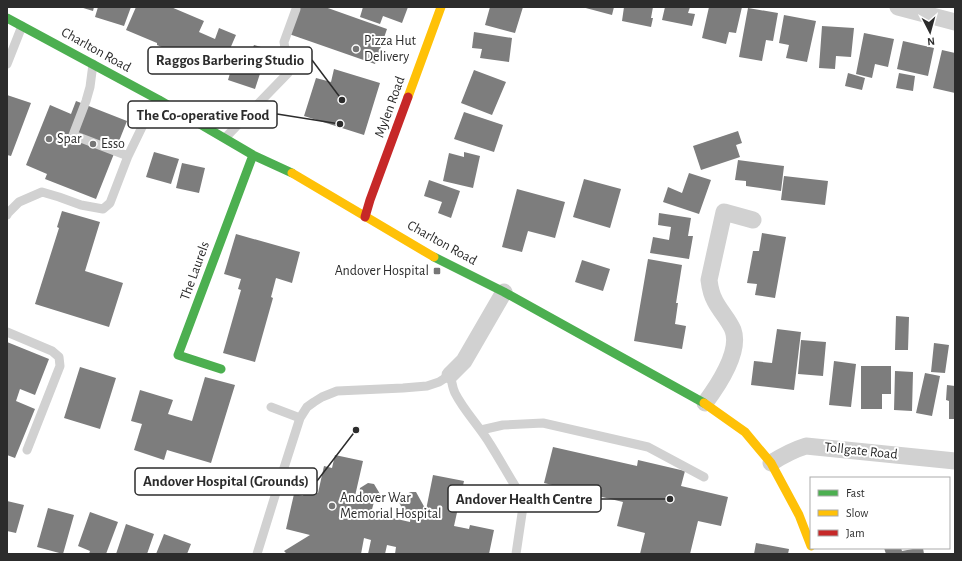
<svg xmlns="http://www.w3.org/2000/svg" width="962" height="561" viewBox="0 0 962 561" font-family="'Alegreya Sans',sans-serif">
	<style>
		.building { fill: #7d7d7d }
		.lines { fill: none; stroke-linecap: round; stroke-linejoin: round }
		.lane { stroke: #d1d1d1; stroke-width: 9 }
		.street { stroke: #d1d1d1; stroke-width: 17 }
		.fast { stroke: #4caf50; stroke-width: 9 }
		.slow { stroke: #ffc107; stroke-width: 9 }
		.jam { stroke: #c62828; stroke-width: 9 }
		.poi-dot { fill: #767676; stroke: #fff; stroke-width: 1.5 }
		.labels { text-anchor: middle; dominant-baseline: central; stroke-width: 4; stroke-linejoin: round; paint-order: stroke }
		.poi-label { font-size: 14px; fill: #2c2c2c; stroke: #fff; text-anchor: start }
		.street-label { font-size: 14px; fill: #2c2c2c; stroke: #fff }
		.leader { fill: none; stroke: #2c2c2c; stroke-width: 1.5 }
		.callout-dot { fill: #2c2c2c; stroke: #fff; stroke-width: 1.5 }
		.callout { fill: #fff; stroke: #2c2c2c; stroke-width: 1.5 }
		.callout-label { font-size: 15px; text-anchor: middle; font-weight: bold; fill: #2c2c2c }
	</style>
	<rect width="100%" height="100%" fill="#fff"/>
	<!-- building -->
	<path class="building" d="M80,7H94L93,11Z
		M98,7H131L124,26L95,17Z
		M136,7H171L204,21L199,32L215,39L219,28L236,35L220,72L157,45V43L126,30Z
		M298,7H325L387,29L375,64L289,34Z
		M363,7H408L402,23L383,16L380,24L360,17Z
		M490,7H523L515,33L485,25Z
		M582,7H614L612,15Z
		M624,7H653L651,18H653L651,27L622,21Z
		M665,7H690L688,13L695,14L692,26L662,20Z
		M709,7H742L736,33L729,32L726,44L702,38Z
		M748,8L778,13L773,41L766,40L762,61L739,57Z
		M784,15L816,21L807,62L786,58L789,45L779,43Z
		M822,26L854,28L851,57L836,56L835,69L819,68Z
		M474,32L512,38L509,62L480,58L482,49L472,48Z
		M864,33L894,39L888,67L875,64L872,78L856,74Z
		M903,41L934,48L928,76L897,69Z
		M254,45L268,49L255,89L228,80L237,50L250,54Z
		M942,50L955,53V93L933,88Z
		M334,69L380,83L364,135L304,116L316,78L331,82Z
		M474,70L506,82L492,115L461,103Z
		M848,73L865,78L862,90L845,86Z
		M899,73L915,76L913,91L896,88Z
		M7,95L31,103L11,156L7,155Z
		M76,101L127,121L96,199L45,179L47,174L26,165L50,105L71,114Z
		M464,112L503,125L494,152L454,139Z
		M738,131L742,143L736,145L740,157L701,170L693,146Z
		M154,152L179,159L171,184L146,177Z
		M464,152L480,156L473,188L443,181L449,153L464,157Z
		M738,160L784,166L781,191L746,186V181L735,180Z
		M182,163L205,168L199,193L176,188Z
		M689,173L711,180L699,214L663,202L668,187L682,193Z
		M784,176L828,181L825,205L781,200Z
		M584,179L621,189L610,228L573,217Z
		M429,180L460,191L451,218L438,213L442,202L424,196Z
		M517,189L565,202L555,238L528,231L522,252L502,247Z
		M62,211L100,222L85,271L123,283L109,327L35,304L59,228L57,227Z
		M659,213L691,218L688,236H693L689,259L650,253L653,237L669,240L671,227L658,225Z
		M762,233L786,237L775,298L755,295L757,284L747,283L753,251H759Z
		M236,234L300,252L292,283L276,278L271,297L273,298L255,362L223,353L241,290L238,289L241,279L224,274Z
		M648,259L682,265L676,303H678L675,324L686,326L682,349L634,341Z
		M582,260L610,269L603,291L575,282Z
		M896,316L909,317L908,350H895Z
		M777,329L801,332L794,390L751,385L754,361L772,363Z
		M801,340L826,342L823,376L798,374Z
		M7,342L49,359L35,395L20,389L16,401L35,409L15,458L7,455Z
		M934,343L949,345L945,373L931,372Z
		M834,361L856,364L851,407L829,405Z
		M861,366H891V394H882V409H861Z
		M80,367L116,378L100,429L64,418Z
		M895,371L913,372L912,411L894,410Z
		M925,373L940,376L932,416L916,413Z
		M205,377L235,385L211,463L167,450L164,460L134,450L142,424L131,421L140,390L173,400L168,414L192,421Z
		M947,385L955,386V419H949V401L946,400Z
		M553,447L637,466L638,460L685,471L681,486L728,497L721,526L698,521L690,554H640L645,533L617,526L623,502L544,483Z
		M335,455L363,461L355,496L360,498L359,494L360,488L368,483L374,484L380,494L379,499L374,502L371,513L410,522L411,513L404,512L399,502L401,496L411,492H416L426,510L433,475L464,481L454,526L469,529L470,525L494,530L489,554H395L396,547L387,545L385,554H368L371,540L364,538L361,554H287L284,551L310,535L286,529L294,494L303,496L305,490L318,493L324,466L332,468Z
		M7,501L24,505L16,533L7,531Z
		M48,508L74,515L63,554L37,547Z
		M90,512L118,522L106,554H89L90,551L78,546Z
		M126,524L154,534L147,554H116Z
		M164,534L191,544L187,554H156Z
		M756,543L789,549L788,554H754Z
		M884,548H901L902,551L918,548H923L924,554H886Z"/>
	<g class="lines">
		<!-- lane -->
		<path class="lane" d="M7,64L22,26
			M93,64L90,87L86,101L73,135L128,156
			M225,138L288,73C289,68 291,61 289,56C287,50 284,49 284,42L296,9
			M7,215L8,213L19,202L42,192L59,197L81,205L103,209L110,203L128,156L143,125L159,100
			M7,332L52,351L59,357L60,366L27,450
			M271,407L300,418
			M481,430L503,425L543,423L648,447L704,477
			M257,554L274,499L300,418L307,407L314,402L322,397L337,391L403,388L427,386L439,382L450,375C452,381 452,387 455,393C464,411 480,427 490,444C502,463 512,482 524,500L516,554"/>
		<!-- street -->
		<path class="street" d="M898,7L955,22
			M450,375L464,361L504,292
			M705,403C717,387 741,352 733,330C729,320 720,311 715,301C711,294 710,288 709,280L724,212L753,220
			M771,463C782,456 793,450 806,446L955,461"/>
		<!-- fast -->
		<path class="fast" d="M7,18L159,100L253,155L292,173
			M434,257L504,292L704,403
			M221,369L178,355L253,155"/>
		<!-- slow -->
		<path class="slow" d="M408,97L441,7
			M292,173L434,257
			M704,403L745,432L771,463L799,515L811,546"/>
		<!-- jam -->
		<path class="jam" d="M365,217L370,200L408,97"/>
	</g>
	<!-- markers -->
	<g class="poi-dot">
		<circle cx="356" cy="49" r="4"/>
		<circle cx="49" cy="139" r="4"/>
		<circle cx="93" cy="144" r="4"/>
		<rect x="433" y="267" width="8" height="8" rx="2"/>
		<circle cx="332" cy="506" r="4"/>
	</g>
	<g class="labels">
		<!-- poi labels -->
		<g class="poi-label">
			<text x="364" y="41">Pizza Hut<tspan x="364" dy="16">Delivery</tspan></text>
			<text x="57" y="139">Spar</text>
			<text x="101" y="144">Esso</text>
			<text x="429" y="271" text-anchor="end">Andover Hospital</text>
			<text x="340" y="498">Andover War<tspan x="340" dy="16">Memorial Hospital</tspan></text>
		</g>
		<!-- street labels -->
		<g class="street-label">
			<text transform="translate(96 50) rotate(29)">Charlton Road</text>
			<text transform="translate(390 107) rotate(-70)">Mylen Road</text>
			<text transform="translate(442 243) rotate(29)">Charlton Road</text>
			<text transform="translate(195 271) rotate(-70)">The Laurels</text>
			<text transform="translate(861 451) rotate(6)">Tollgate Road</text>
		</g>
	</g>
	<!-- callouts -->
	<path class="leader" d="M342 100L312 60M340 124L277 114M356 430L317 481M670 499L601 499"/>
	<g class="callout-dot">
		<circle cx="342" cy="100" r="4"/>
		<circle cx="340" cy="124" r="4"/>
		<circle cx="356" cy="430" r="4"/>
		<circle cx="670" cy="499" r="4"/>
	</g>
	<g class="callout">
		<rect x="148" y="47" width="164" height="27" rx="4"/>
		<rect x="128" y="101" width="149" height="27" rx="4"/>
		<rect x="135" y="468" width="182" height="27" rx="4"/>
		<rect x="448" y="485" width="153" height="27" rx="4"/>
	</g>
	<g class="callout-label">
		<text x="230" y="65">Raggos Barbering Studio</text>
		<text x="203" y="120">The Co-operative Food</text>
		<text x="226" y="486">Andover Hospital (Grounds)</text>
		<text x="524" y="504">Andover Health Centre</text>
	</g>
	<!-- border -->
	<rect width="962" height="561" fill="none" stroke="#2c2c2c" stroke-width="16"/>
	<!-- legend -->
	<rect x="810" y="477" width="140" height="72" fill="#ffffff" stroke="#ababab"/>
	<rect x="818" y="490" width="20" height="6" fill="#4caf50" stroke="#ababab"/>
	<text x="846" y="497" font-size="12" fill="#2c2c2c">Fast</text>
	<rect x="818" y="510" width="20" height="6" fill="#ffc107" stroke="#ababab"/>
	<text x="846" y="517" font-size="12" fill="#2c2c2c">Slow</text>
	<rect x="818" y="530" width="20" height="6" fill="#c62828" stroke="#ababab"/>
	<text x="846" y="537" font-size="12" fill="#2c2c2c">Jam</text>
	<!-- north arrow -->
	<g transform="translate(930 32) rotate(174)" stroke="#ffffff" stroke-width="3" paint-order="stroke">
	<path d="M0-3L7 15L0 10L-7 15Z" fill="#2c2c2c"/>
	<text y="-6" font-size="11" font-weight="bold" text-anchor="middle" fill="#2c2c2c">N</text>
	</g>
</svg>
